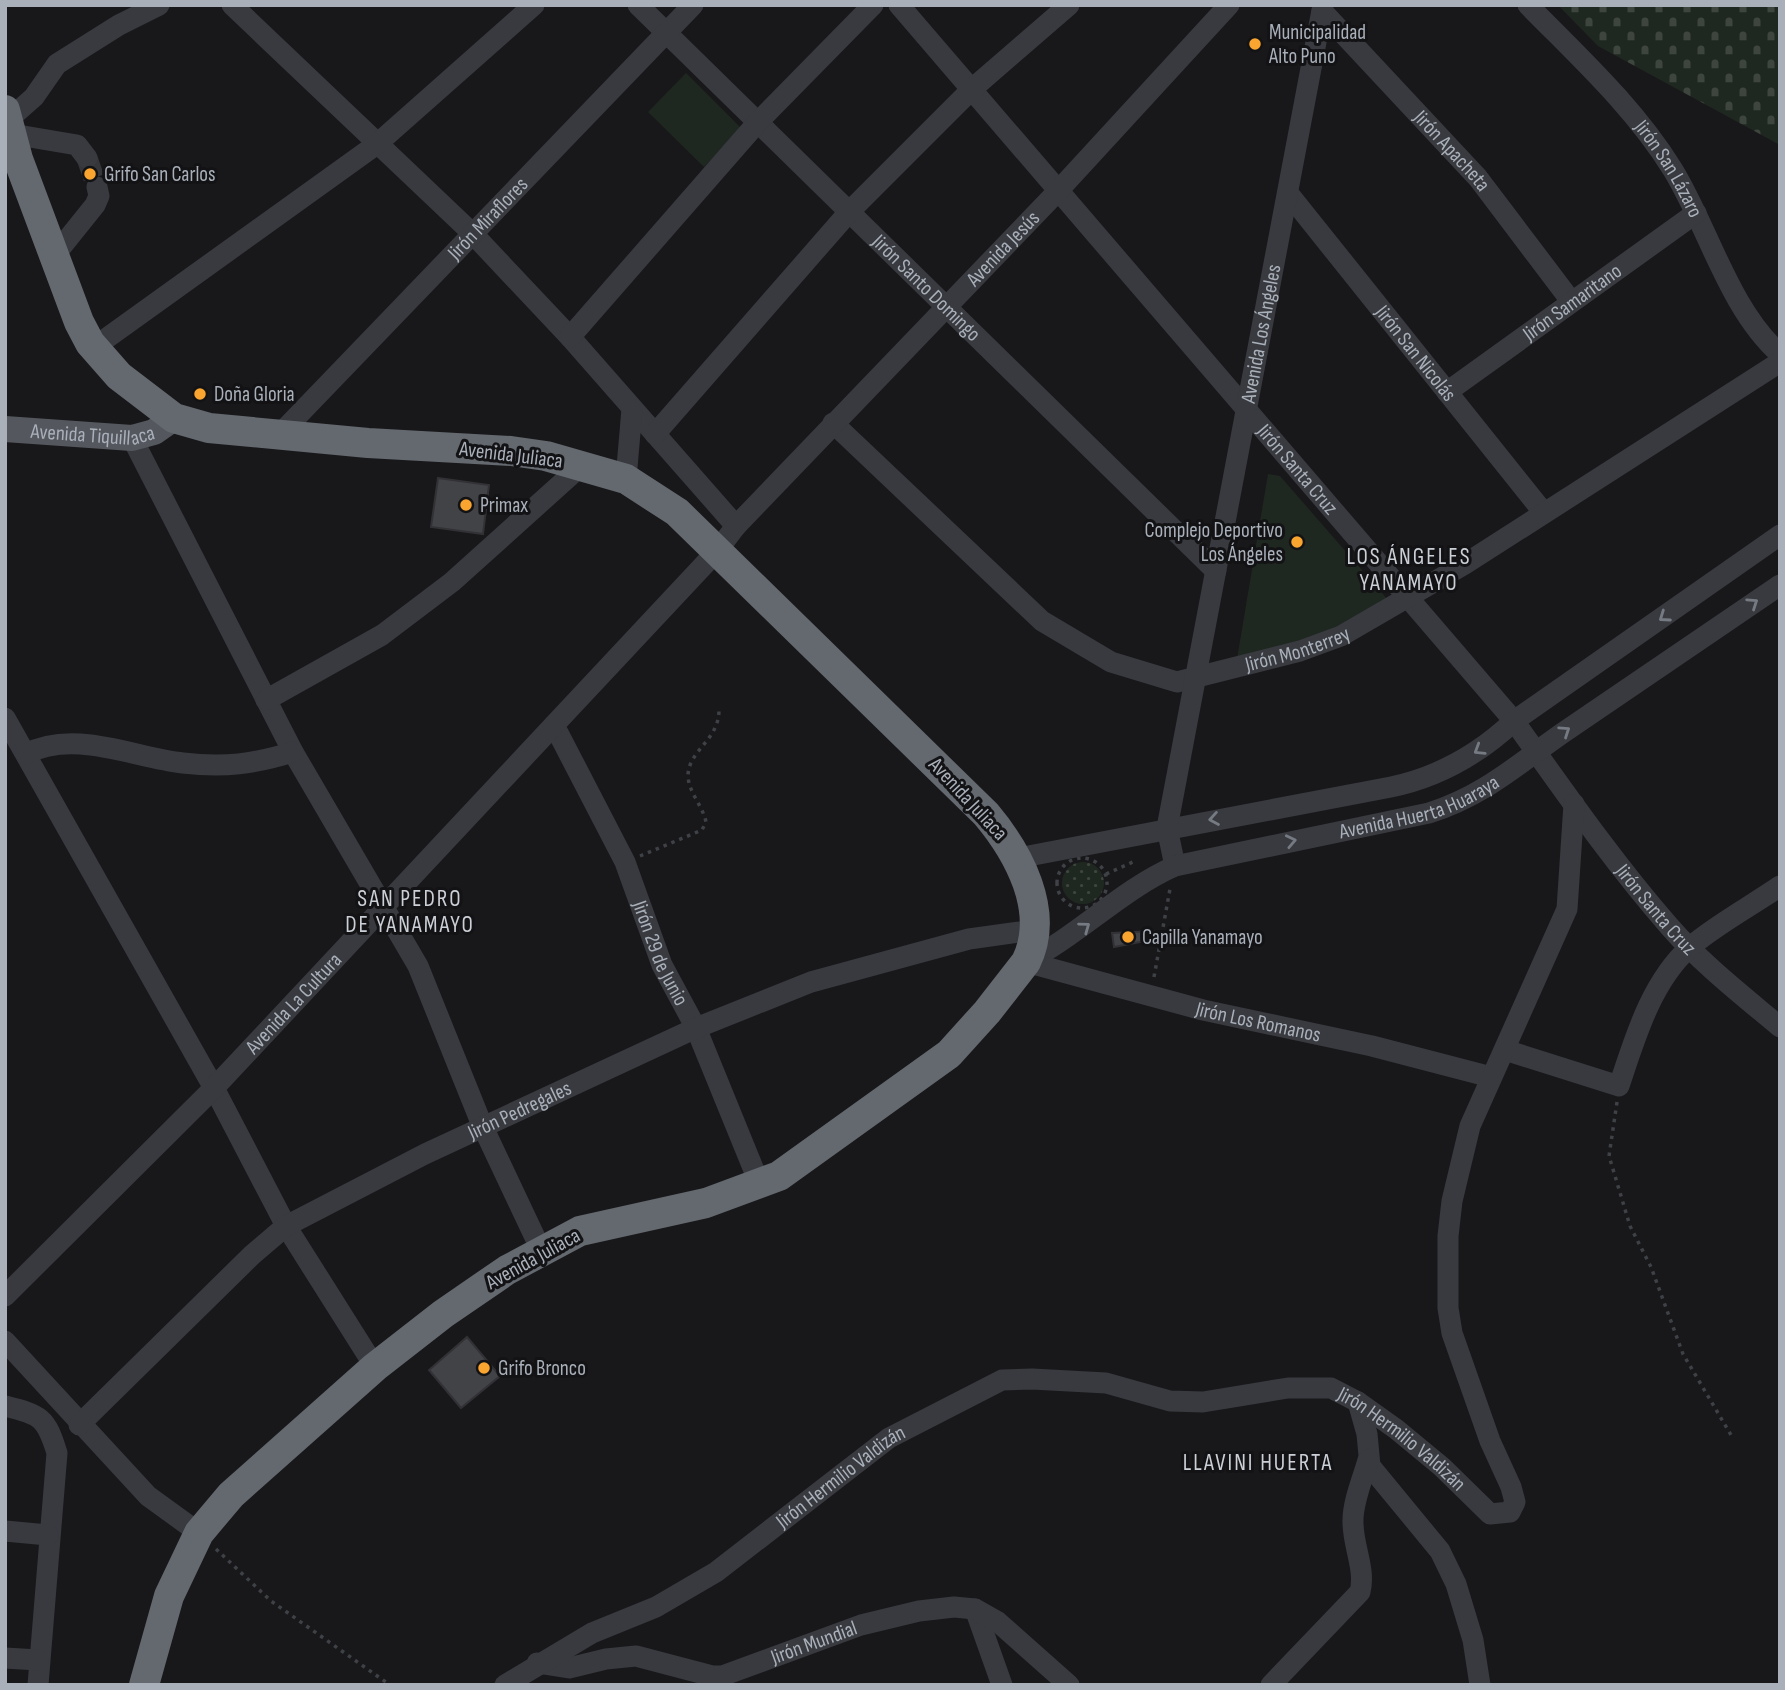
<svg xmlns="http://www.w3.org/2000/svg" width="1785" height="1690" viewBox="0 0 1785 1690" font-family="'Sofia Sans Condensed',sans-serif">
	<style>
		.grass { fill: url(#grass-dots) }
		.cemetery { fill: url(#cemetery-stones) }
		.green { fill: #1f2820 }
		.building { fill: #424347; stroke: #323236; stroke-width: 2 }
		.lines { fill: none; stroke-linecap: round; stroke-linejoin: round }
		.minor-tunnel { stroke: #35363a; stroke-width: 21; stroke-dasharray: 21 10; stroke-linecap: butt }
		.path { stroke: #3e4146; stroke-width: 3.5; stroke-dasharray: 3.5 5; stroke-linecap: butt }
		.minor { stroke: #383a3f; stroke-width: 21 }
		.major { stroke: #54575e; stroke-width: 26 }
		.highway { stroke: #646970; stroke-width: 30 }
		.oneway { stroke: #767b83 }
		.poi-dot { fill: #faa52f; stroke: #131315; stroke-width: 2.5 }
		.labels { text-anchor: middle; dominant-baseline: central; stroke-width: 6; stroke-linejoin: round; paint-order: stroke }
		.poi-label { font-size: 21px; fill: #a9b0ba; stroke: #131315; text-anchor: start }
		.street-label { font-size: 21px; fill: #a9b0ba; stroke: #131315 }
		.neighbourhood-label { font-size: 23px; letter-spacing: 2px; fill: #cbcfd6; stroke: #131315 }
	</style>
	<defs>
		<pattern id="grass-dots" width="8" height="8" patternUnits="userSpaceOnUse" patternTransform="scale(1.75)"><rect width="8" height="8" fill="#1f2820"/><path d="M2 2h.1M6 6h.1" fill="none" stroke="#3d453e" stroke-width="1.8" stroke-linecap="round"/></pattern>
		<pattern id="cemetery-stones" width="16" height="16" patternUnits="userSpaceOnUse" patternTransform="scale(1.75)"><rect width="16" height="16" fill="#1f2820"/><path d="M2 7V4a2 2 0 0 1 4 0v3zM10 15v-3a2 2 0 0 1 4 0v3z" fill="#3d453e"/></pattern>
	</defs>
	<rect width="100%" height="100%" fill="#18181a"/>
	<!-- grass -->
	<path class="grass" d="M1062 883a21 21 0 1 1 42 0a21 21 0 1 1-42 0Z"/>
	<!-- cemetery -->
	<path class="cemetery" d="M1558,5H1780V145L1598,46Z"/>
	<!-- green -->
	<path class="green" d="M686,73L742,129L704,167L648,112Z
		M1268,474L1280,476L1395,608L1345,636L1237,659Z"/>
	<!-- building -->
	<path class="building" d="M438,478L489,485L483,534L431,527Z
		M1155,931L1156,939L1114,947L1112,933Z
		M467,1337L500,1376L461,1408L429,1370Z"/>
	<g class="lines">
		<!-- minor-tunnel -->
		<path class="minor-tunnel" d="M87,158L97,187"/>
		<!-- path -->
		<path class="path" d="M640,856L702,830L706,822C703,806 688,792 688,775C689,750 719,740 719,710
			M1057 883a25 25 0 1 1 50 0a25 25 0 1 1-50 0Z
			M1106,874L1133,862
			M1154,977L1170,889
			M1617,1102L1609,1156L1630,1226L1651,1267L1683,1354L1731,1435
			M216,1549L271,1601L390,1685"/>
		<!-- minor -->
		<g class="minor">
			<path d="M232,5L472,233L570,337L736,526"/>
			<path id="s1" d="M638,5L1216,571"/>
			<path id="s2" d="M899,5L1514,721C1564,791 1613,862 1669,926C1702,964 1742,995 1780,1027"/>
			<path id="s3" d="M1528,5C1579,57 1634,107 1673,170C1708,227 1729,309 1780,354"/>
			<path id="s4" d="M1322,11L1478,178L1571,301"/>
			<path d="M8,120L34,97L57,64L119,25L159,5"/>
			<path d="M12,134L77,145L87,158"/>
			<path id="s5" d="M1288,193L1544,513"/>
			<path d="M54,256L95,205L99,196L97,187"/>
			<path d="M570,337L758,122L873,5"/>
			<path d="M93,348L377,144L534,5"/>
			<path id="s6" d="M1447,392L1696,213"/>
			<path id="s7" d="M833,423L1042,621L1111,662L1177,682L1300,651L1341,636L1465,564L1780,362"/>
			<path id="s8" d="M281,433L693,5"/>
			<path d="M655,434L849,212L972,89L1069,5"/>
			<path d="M132,438L293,752L418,966L482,1125L541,1250"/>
			<path d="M626,479L632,409"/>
			<path d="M266,700L382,635L452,582L582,465"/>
			<path d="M5,718L214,1088L286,1226L375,1367"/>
			<path id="s9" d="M554,725L625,862L662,965L696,1028L760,1185"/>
			<path d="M26,754C74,729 132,757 183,763C224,768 254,764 293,752"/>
			<path d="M1018,858L1391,787C1439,777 1478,755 1514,721L1780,535"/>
			<path id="s10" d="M1175,866L1167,828L1323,5"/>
			<path id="s11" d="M1026,962C1079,935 1121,890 1175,866L1429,813C1486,795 1520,762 1567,730C1638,682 1709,633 1780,585"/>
			<path id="s12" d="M1026,962L1203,1010L1372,1046L1491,1077"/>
			<path d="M1505,1050L1619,1086C1635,1038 1651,982 1690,947C1717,924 1751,906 1780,886"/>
			<path id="s13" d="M5,1296L214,1088L717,551L736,526L1057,192L1229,5"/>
			<path d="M5,1341L148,1496L199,1533"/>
			<path d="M1358,1402L1367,1434L1370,1466L1440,1551L1456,1584L1473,1640L1480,1685"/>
			<path d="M5,1406C41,1415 46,1417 57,1453L38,1685"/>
			<path id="s14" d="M79,1425L252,1255L286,1226L425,1154L696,1028L811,982L969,939L1034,930"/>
			<path d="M5,1531L48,1535"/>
			<path d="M975,1609L1002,1685"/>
			<path d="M5,1658L38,1660"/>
			<path id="s15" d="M537,1663L569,1668L606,1659L636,1656L712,1676H722L861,1625L919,1611L954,1607L975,1609L998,1622L1069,1685"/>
			<path id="s16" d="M505,1685L592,1633L656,1607L716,1572L889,1438L1002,1380L1032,1379L1106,1383L1170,1401L1203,1402L1288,1388H1331L1358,1402L1396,1429L1442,1467L1490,1514L1510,1512L1515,1502L1511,1487L1490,1441L1452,1333L1448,1308V1236L1452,1201L1470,1126L1567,909L1574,804"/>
			<path d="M1271,1685L1360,1592C1366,1568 1352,1545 1353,1520C1353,1501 1363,1478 1368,1460"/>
		</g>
		<!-- major -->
		<path class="major" id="s17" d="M5,429L132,438L154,432L174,418"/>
		<!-- highway -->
		<path class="highway" d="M5,110L18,159L79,322L90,343L119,376L174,418L209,428L368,443L511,451L546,456L626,479L677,512L986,814C1018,852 1051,911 1026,962L987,1012L949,1054L779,1176L706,1203L580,1231L507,1270L443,1314L375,1367L231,1495L199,1533L169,1596L144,1685"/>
	</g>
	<!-- one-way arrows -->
	<defs><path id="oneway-chevron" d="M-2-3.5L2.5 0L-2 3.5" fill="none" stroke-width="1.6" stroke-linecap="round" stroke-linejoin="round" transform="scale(1.75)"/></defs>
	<g class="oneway">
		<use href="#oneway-chevron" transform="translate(1753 603) rotate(-34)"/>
		<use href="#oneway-chevron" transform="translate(1664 617) rotate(145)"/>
		<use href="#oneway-chevron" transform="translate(1565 731) rotate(-34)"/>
		<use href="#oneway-chevron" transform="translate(1479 750) rotate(148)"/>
		<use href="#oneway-chevron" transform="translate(1214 819) rotate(170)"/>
		<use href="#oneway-chevron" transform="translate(1291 841) rotate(-12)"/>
		<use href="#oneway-chevron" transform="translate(1085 927) rotate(-36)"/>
	</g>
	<!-- markers -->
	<g class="poi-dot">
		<circle cx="1255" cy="44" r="7"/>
		<circle cx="90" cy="174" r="7"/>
		<circle cx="200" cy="394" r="7"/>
		<circle cx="466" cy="505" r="7"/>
		<circle cx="1297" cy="542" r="7"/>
		<circle cx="1128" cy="937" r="7"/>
		<circle cx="484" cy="1368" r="7"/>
	</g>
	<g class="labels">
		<!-- poi labels -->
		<g class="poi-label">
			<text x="1269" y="32">Municipalidad<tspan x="1269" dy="24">Alto Puno</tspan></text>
			<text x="104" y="174">Grifo San Carlos</text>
			<text x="214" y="394">Doña Gloria</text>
			<text x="480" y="505">Primax</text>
			<text x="1283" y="530" text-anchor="end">Complejo Deportivo<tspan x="1283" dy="24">Los Ángeles</tspan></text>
			<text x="1142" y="937">Capilla Yanamayo</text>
			<text x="498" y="1368">Grifo Bronco</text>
		</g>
		<!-- street labels -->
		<g class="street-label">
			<text stroke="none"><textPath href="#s4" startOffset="191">Jirón Apacheta</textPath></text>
			<text stroke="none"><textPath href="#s3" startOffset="217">Jirón San Lázaro</textPath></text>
			<text stroke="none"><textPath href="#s8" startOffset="298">Jirón Miraflores</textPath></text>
			<text stroke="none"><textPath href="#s13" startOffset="1447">Avenida Jesús</textPath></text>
			<text stroke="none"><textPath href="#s1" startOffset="404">Jirón Santo Domingo</textPath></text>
			<text stroke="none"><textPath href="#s6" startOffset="154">Jirón Samaritano</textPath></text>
			<text stroke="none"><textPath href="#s10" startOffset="542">Avenida Los Ángeles</textPath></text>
			<text stroke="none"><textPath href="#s5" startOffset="205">Jirón San Nicolás</textPath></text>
			<text stroke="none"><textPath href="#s17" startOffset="88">Avenida Tiquillaca</textPath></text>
			<text transform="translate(511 455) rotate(7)">Avenida Juliaca</text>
			<text stroke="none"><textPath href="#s2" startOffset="612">Jirón Santa Cruz</textPath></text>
			<text stroke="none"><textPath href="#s7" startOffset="562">Jirón Monterrey</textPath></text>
			<text transform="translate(968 799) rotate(47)">Avenida Juliaca</text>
			<text stroke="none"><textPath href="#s11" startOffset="429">Avenida Huerta Huaraya</textPath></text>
			<text stroke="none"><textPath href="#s2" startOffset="1180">Jirón Santa Cruz</textPath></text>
			<text stroke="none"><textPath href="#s9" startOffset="252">Jirón 29 de Junio</textPath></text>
			<text stroke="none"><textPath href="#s13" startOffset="411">Avenida La Cultura</textPath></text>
			<text stroke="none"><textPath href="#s12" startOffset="240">Jirón Los Romanos</textPath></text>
			<text stroke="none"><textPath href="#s14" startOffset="548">Jirón Pedregales</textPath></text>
			<text transform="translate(533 1259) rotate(-29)">Avenida Juliaca</text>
			<text stroke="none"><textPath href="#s16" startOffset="1006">Jirón Hermilio Valdizán</textPath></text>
			<text stroke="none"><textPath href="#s16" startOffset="397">Jirón Hermilio Valdizán</textPath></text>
			<text stroke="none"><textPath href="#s15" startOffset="287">Jirón Mundial</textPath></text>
		</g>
		<!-- neighbourhood labels -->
		<g class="neighbourhood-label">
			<text x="1409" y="557">LOS ÁNGELES<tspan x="1409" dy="26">YANAMAYO</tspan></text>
			<text x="410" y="899">SAN PEDRO<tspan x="410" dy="26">DE YANAMAYO</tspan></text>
			<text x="1258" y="1463">LLAVINI HUERTA</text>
		</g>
	</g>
	<!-- border -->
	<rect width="1785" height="1690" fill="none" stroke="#a9b0ba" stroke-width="14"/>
</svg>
